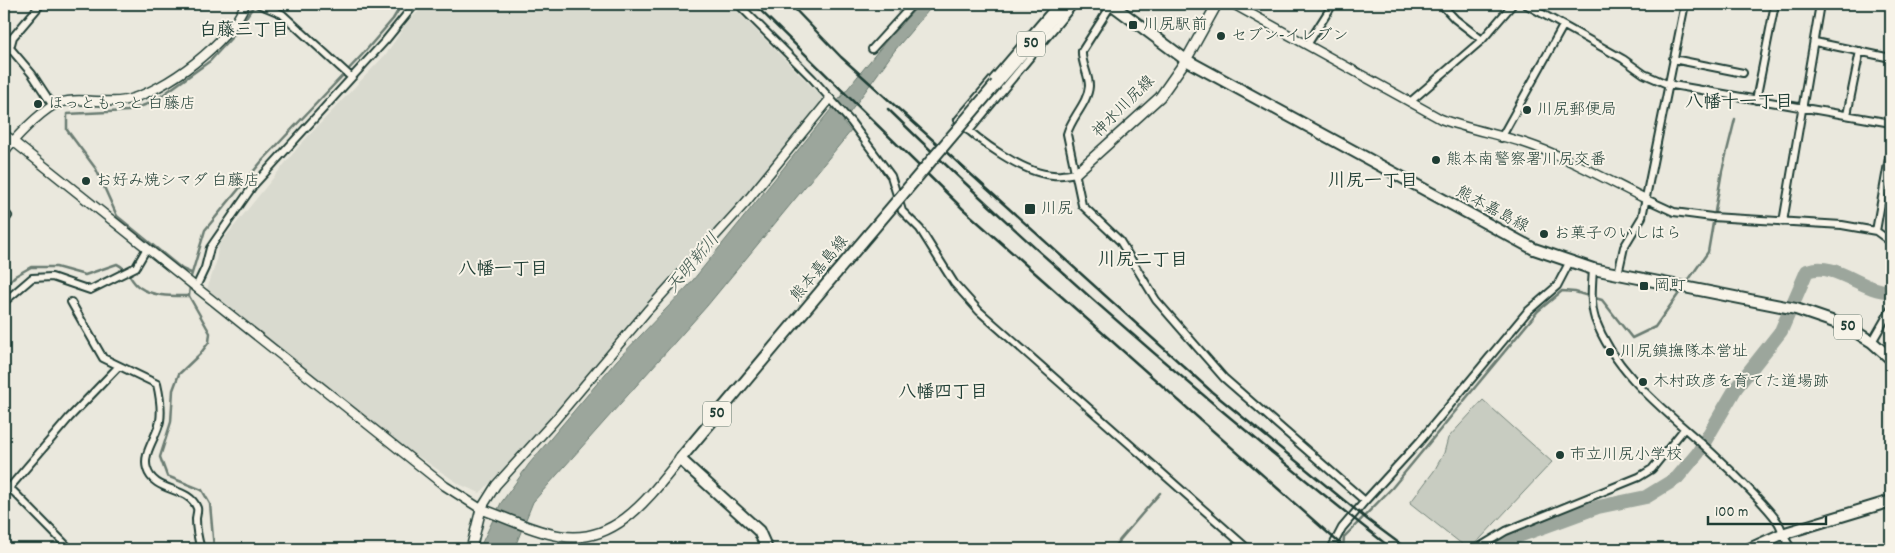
<svg xmlns="http://www.w3.org/2000/svg" width="1895" height="553" viewBox="0 0 1895 553" font-family="Dekko,'Klee One',sans-serif">
	<style>
		.built { fill: #d9dacf }
		.green { fill: #c8ccc1; stroke: #74847a }
		.water { fill: #9ca69c; stroke: #6a7c72 }
		.lines { fill: none; stroke-linecap: round; stroke-linejoin: round }
		.stream { stroke: #6a7c72; stroke-width: 2.5 }
		.river { stroke: #9ca69c; stroke-width: 14 }
		.minor-casing { stroke: #1f3d34; stroke-width: 10 }
		.tertiary-casing { stroke: #1f3d34; stroke-width: 11 }
		.secondary-casing { stroke: #1f3d34; stroke-width: 12 }
		.primary-casing { stroke: #1f3d34; stroke-width: 14 }
		.minor { stroke: #f7f3e8; stroke-width: 6 }
		.tertiary { stroke: #f7f3e8; stroke-width: 8 }
		.secondary { stroke: #f7f3e8; stroke-width: 9 }
		.primary { stroke: #f7f3e8; stroke-width: 10 }
		.rail { stroke: #1f3d34; stroke-width: 2.5 }
		.primary-bridge-casing { stroke: #1f3d34; stroke-width: 14; stroke-linecap: butt }
		.primary-bridge { stroke: #f7f3e8; stroke-width: 10 }
		.poi-dot { fill: #1f3d34; stroke: #f7f3e8; stroke-width: 2 }
		.labels { text-anchor: middle; dominant-baseline: central; stroke-width: 4; stroke-linejoin: round; paint-order: stroke }
		.shield { fill: #f7f3e8; stroke: #60746a; stroke-width: 1 }
		.shield-label { font-size: 15px; font-weight: bold; fill: #1f3d34 }
		.poi-label { font-size: 16px; fill: #1f3d34; stroke: #f7f3e8; text-anchor: start }
		.street-label { font-size: 16px; fill: #1f3d34; stroke: #f7f3e8 }
		.neighbourhood-label { font-size: 18px; font-weight: bold; fill: #1f3d34; stroke: #f7f3e8 }
		.water-label { font-size: 18px; font-style: italic; fill: #445c53; stroke: #f7f3e8 }
	</style>
	<rect width="100%" height="100%" fill="#eae8dd"/>
	<filter id="ink" filterUnits="userSpaceOnUse"><feTurbulence type="fractalNoise" baseFrequency=".02" numOctaves="2"/><feDisplacementMap in="SourceGraphic" scale="10" xChannelSelector="R" yChannelSelector="G"/><feConvolveMatrix kernelMatrix="1 2 1 2 8 2 1 2 1" color-interpolation-filters="sRGB"/></filter>
	<g filter="url(#ink)">
		<!-- built -->
		<path class="built" d="M427,4H730L827,102L556,414L480,493L461,485L389,437L206,292L216,263L218,246L300,145L386,54L409,20Z"/>
		<!-- green -->
		<path class="green" d="M1483,400L1552,462L1480,539L1468,549L1410,503L1434,471L1444,453L1448,438Z"/>
		<!-- water -->
		<path class="water" d="M920,4H934L895,50L843,122L851,131L707,306L533,502L514,549H479L501,503L529,464L617,360L689,285L887,40Z"/>
		<g class="lines">
			<!-- stream -->
			<path class="stream" d="M191,273L182,269L117,216L96,169L67,130V114L128,111L153,102L210,61L233,36L255,4
				M190,280L205,230L262,161L362,55L393,19L402,4
				M190,285L189,296L210,333L209,342L200,354L179,374L173,390L171,422L160,457L167,476L202,490L210,504L214,549
				M1685,285L1708,252L1722,171L1735,119
				M4,287L15,276L31,267H56L85,275L117,264C130,270 129,280 139,287C153,297 173,296 189,296
				M1112,549L1160,493
				M1343,549L1344,537L1392,488L1538,311L1562,291L1575,292L1602,300L1632,338L1655,327L1682,289"/>
			<!-- river -->
			<path class="river" d="M1491,549L1516,537L1598,507L1646,497L1677,478L1698,453L1736,388L1781,331L1807,271C1836,260 1863,293 1891,291"/>
			<!-- minor casing -->
			<g class="minor-casing">
				<path id="minor" d="M41,4L13,37L10,48L32,74L53,106
					M258,4L282,14L351,77
					M738,4L812,78L851,122L891,176L902,211L920,229L954,283L979,311L1248,549
					M1057,4L958,120C977,140 1024,174 1053,175C1060,176 1069,174 1076,173
					M1112,4L1082,51C1081,63 1089,74 1089,86C1088,103 1071,118 1067,134L1082,205L1120,241L1156,300L1224,378L1365,501
					M1441,4L1455,19L1482,40
					M1525,4L1623,59L1644,74L1667,84L1891,123
					M1815,42L1891,58
					M1307,45L1333,4
					M872,49L913,4
					M1673,59L1743,73
					M1756,100L1775,4
					M1410,102L1482,40L1513,4
					M1847,115L1860,51
					M969,131L1074,4
					M1501,138L1563,26
					M1646,199L1674,212L1712,217L1842,225L1876,231L1891,242
					M4,212L8,216L4,221
					M1783,222L1820,4
					M1876,231L1891,147
					M1593,269C1592,285 1590,303 1595,319C1616,376 1669,413 1712,453C1725,465 1774,512 1780,526C1784,535 1785,541 1792,549
					M1618,274L1624,247L1642,217L1685,4
					M196,287L205,268L210,248L253,186L385,41L415,4
					M4,302L32,278L52,277L90,290L136,267L147,248
					M71,302L103,358L157,384C160,397 162,408 160,421C157,437 142,453 147,469C154,493 189,486 197,508C198,511 196,516 196,519C196,530 198,539 201,549
					M1872,342L1891,309
					M4,485L14,492L70,549
					M4,494L69,418L119,366
					M1331,549L1342,528L1365,501L1420,441L1527,312L1557,286L1569,263
					M1476,549L1506,531L1639,477L1652,469L1684,429"/>
			</g>
			<!-- tertiary casing -->
			<g class="tertiary-casing">
				<path id="tertiary" d="M1233,4L1441,119C1468,129 1497,134 1525,143C1567,157 1607,180 1646,199
					M4,134L445,486L481,509L496,485L555,420L647,311L746,202L830,99
					M4,152C15,138 38,114 54,105C75,95 104,105 126,100C164,92 232,41 245,4"/>
			</g>
			<!-- secondary casing -->
			<g class="secondary-casing">
				<path id="secondary" d="M1076,173L1160,97L1186,60L1217,4
					M471,549L481,509C508,518 534,532 561,536C616,545 650,496 680,459"/>
			</g>
			<!-- primary casing -->
			<g class="primary-casing">
				<path id="primary" d="M1111,4L1186,60L1534,249L1593,269L1796,309L1846,326L1872,342L1891,359
					M996,84L1065,4
					M767,549L759,531L680,459L836,273
					M1749,549L1782,534L1891,501"/>
			</g>
			<!-- minor -->
			<use href="#minor" class="minor"/>
			<!-- tertiary -->
			<use href="#tertiary" class="tertiary"/>
			<!-- secondary -->
			<use href="#secondary" class="secondary"/>
			<!-- primary -->
			<use href="#primary" class="primary"/>
			<!-- rail -->
			<path class="rail" d="M754,4L963,209L1346,549
				M790,4L841,57L1212,392L1368,520L1407,549
				M888,109C1047,265 1217,411 1392,549"/>
			<!-- primary-bridge casing -->
			<g class="primary-bridge-casing">
				<path id="primary-bridge" d="M836,273L996,84"/>
			</g>
			<!-- primary-bridge -->
			<use href="#primary-bridge" class="primary-bridge"/>
		</g>
	</g>
	<!-- markers -->
	<g class="poi-dot">
		<rect x="1128" y="20" width="10" height="10" rx="2.5"/>
		<circle cx="1221" cy="36" r="5"/>
		<circle cx="38" cy="104" r="5"/>
		<circle cx="1527" cy="110" r="5"/>
		<circle cx="1436" cy="160" r="5"/>
		<circle cx="86" cy="181" r="5"/>
		<rect x="1024" y="203" width="12" height="12" rx="2.5"/>
		<circle cx="1544" cy="234" r="5"/>
		<rect x="1639" y="281" width="10" height="10" rx="2.5"/>
		<circle cx="1610" cy="352" r="5"/>
		<circle cx="1643" cy="382" r="5"/>
		<circle cx="1560" cy="455" r="5"/>
	</g>
	<g class="labels">
		<!-- shield labels -->
		<g class="shield">
			<rect x="1017" y="31.5" width="28" height="25" rx="4"/>
			<rect x="1834" y="314.5" width="28" height="25" rx="4"/>
			<rect x="703" y="401.5" width="28" height="25" rx="4"/>
		</g>
		<g class="shield-label">
			<text x="1031" y="44">50</text>
			<text x="1848" y="327">50</text>
			<text x="717" y="414">50</text>
		</g>
		<!-- poi labels -->
		<g class="poi-label">
			<text x="1143" y="25">川尻駅前</text>
			<text x="1231" y="36">セブン-イレブン</text>
			<text x="48" y="104">ほっともっと 白藤店</text>
			<text x="1537" y="110">川尻郵便局</text>
			<text x="1446" y="160">熊本南警察署川尻交番</text>
			<text x="96" y="181">お好み焼シマダ 白藤店</text>
			<text x="1041" y="209">川尻</text>
			<text x="1554" y="234">お菓子のいしはら</text>
			<text x="1654" y="286">岡町</text>
			<text x="1620" y="352">川尻鎮撫隊本営址</text>
			<text x="1653" y="382">木村政彦を育てた道場跡</text>
			<text x="1570" y="455">市立川尻小学校</text>
		</g>
		<!-- street labels -->
		<g class="street-label">
			<text transform="translate(1124 107) rotate(-45)">神水川尻線</text>
			<text transform="translate(1492 210) rotate(28)">熊本嘉島線</text>
			<text transform="translate(820 269) rotate(-50)">熊本嘉島線</text>
		</g>
		<!-- neighbourhood labels -->
		<g class="neighbourhood-label">
			<text x="244" y="31">白藤三丁目</text>
			<text x="1739" y="103">八幡十一丁目</text>
			<text x="1373" y="182">川尻一丁目</text>
			<text x="1143" y="261">川尻二丁目</text>
			<text x="503" y="270">八幡一丁目</text>
			<text x="943" y="393">八幡四丁目</text>
		</g>
		<!-- water labels -->
		<g class="water-label">
			<text transform="translate(694 264) rotate(-50)">天明新川</text>
		</g>
	</g>
	<!-- margin -->
	<rect width="1895" height="553" fill="none" stroke="#f7f3e8" stroke-width="20"/>
	<rect x="10" y="10" width="1875" height="533" fill="none" stroke="#1f3d34" stroke-width="2" filter="url(#ink)"/>
	<!-- scale -->
	<path d="M1708 516v8h118v-8" fill="none" stroke="#1f3d34" stroke-width="2.5"/>
	<text x="1715" y="516" font-size="15" fill="#1f3d34" stroke="#f7f3e8" stroke-width="4" paint-order="stroke">100 m</text>
</svg>
